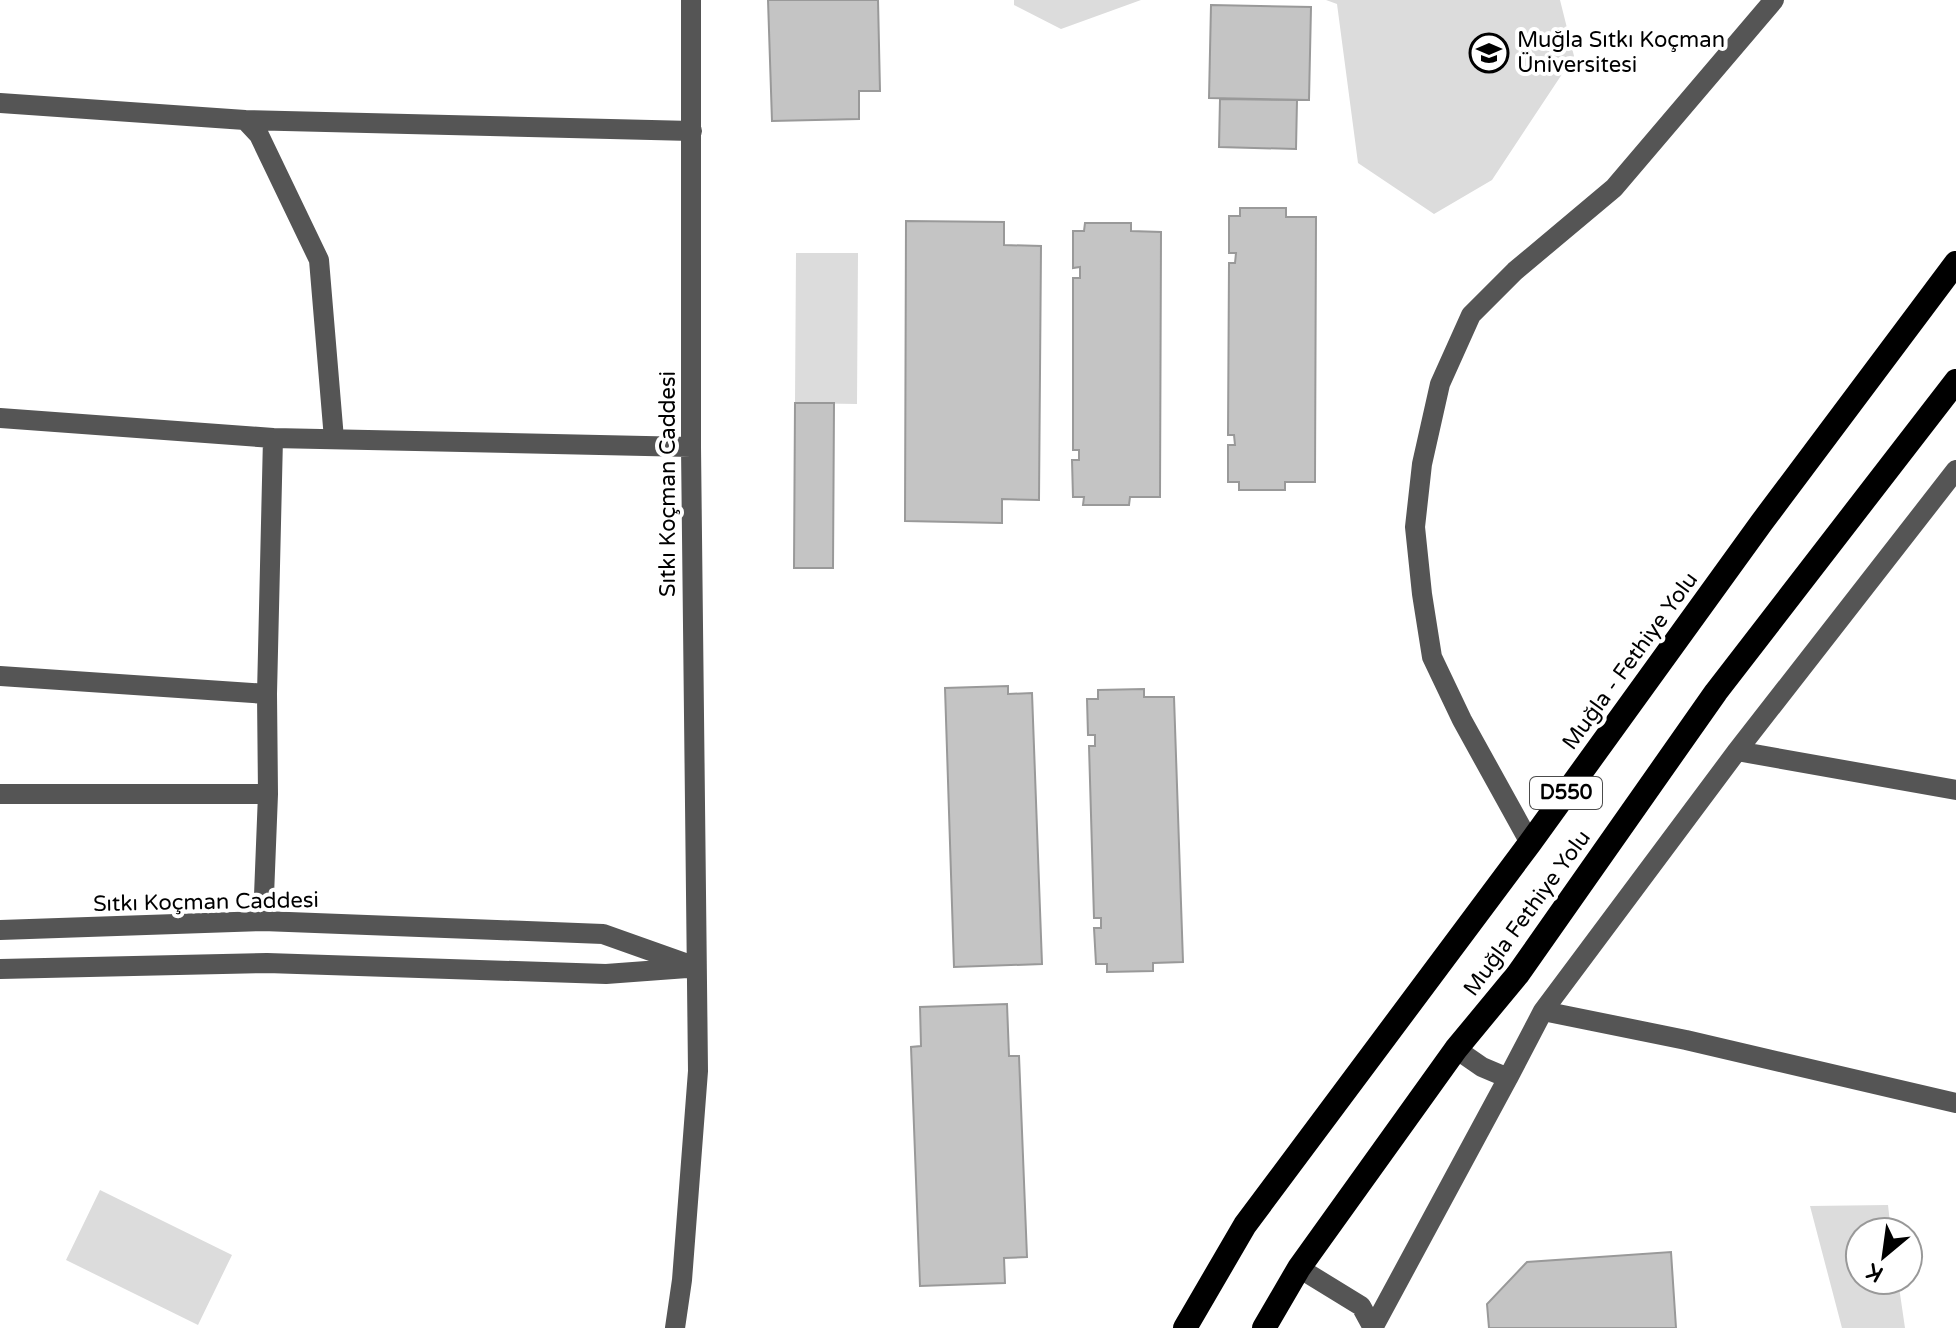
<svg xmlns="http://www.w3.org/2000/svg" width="1956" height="1328" viewBox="0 0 1956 1328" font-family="'Varela Round',sans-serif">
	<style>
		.green { fill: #dcdcdc }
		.building { fill: #c4c4c4; stroke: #999; stroke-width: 2 }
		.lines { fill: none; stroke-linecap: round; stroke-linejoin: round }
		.minor { stroke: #555; stroke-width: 20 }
		.highway { stroke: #000; stroke-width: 24 }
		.labels { text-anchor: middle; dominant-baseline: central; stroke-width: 8; stroke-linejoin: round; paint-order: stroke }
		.shield { fill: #fff; stroke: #4c4c4c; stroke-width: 2 }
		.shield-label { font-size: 20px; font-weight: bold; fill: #000 }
		.poi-label { font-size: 22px; fill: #000; stroke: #fff; text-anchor: start }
		.street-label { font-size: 22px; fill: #000; stroke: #fff }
	</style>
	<rect width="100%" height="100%" fill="#fff"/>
	<!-- green -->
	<path class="green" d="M1014,0H1141L1061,29L1014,5Z
		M1326,0H1560L1574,56L1492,180L1434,214L1358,163L1337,4Z
		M796,253H858L857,404L795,403Z
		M100,1190L232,1255L198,1325L66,1260Z
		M1888,1205L1891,1232H1860V1280H1898L1905,1328H1842L1810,1206Z"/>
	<!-- building -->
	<path class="building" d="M768,0H878L880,91H859V119L772,121Z
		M1211,5L1311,7L1309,100L1209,98Z
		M1220,99L1297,100L1296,149L1219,147Z
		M1240,208H1286V217H1316L1315,482H1285V490H1239V482H1228V445H1235L1234,435H1228L1229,263H1235L1236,253H1229V216H1240Z
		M906,221L1004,222V245L1041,246L1039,500L1002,499V523L905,521Z
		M1085,223H1131V231L1161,232L1160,497H1130L1129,505H1083L1084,497H1073L1072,460H1079V450H1073V278H1080V267L1073,268V231H1084Z
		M795,403H834L833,568H794Z
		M1008,686V694L1032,693L1042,964L954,967L945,688Z
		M1144,689V697H1174L1183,962L1153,963V971L1107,972V964H1096L1094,928H1101V918H1094L1089,746H1095V735H1088L1087,699H1098V690Z
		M1007,1004L1009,1056H1019L1027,1257L1004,1258L1005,1283L920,1286L911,1047L921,1046L920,1007Z
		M1671,1252L1676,1328H1489L1487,1304L1527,1262Z"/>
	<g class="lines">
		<!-- minor -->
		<path class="minor" d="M0,103L245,120L259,135L319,260L334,439
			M245,120L692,131
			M0,418L273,438L267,694L268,794L263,921
			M273,438L691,447
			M0,676L267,694
			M1737,751L1956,790
			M0,794H268
			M1530,843L1462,720L1432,657L1422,594L1415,527L1422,464L1440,384L1471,315L1515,271L1614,188L1774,0
			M0,930L263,921L603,934L696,967
			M0,969L267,963L606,974L687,968
			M1543,1011L1686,1040L1956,1103
			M1456,1049L1482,1067L1508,1078L1543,1011L1737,751L1956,470
			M1299,1268L1361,1306L1373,1328
			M675,1328L682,1280L698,1071L691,447V0
			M1373,1328L1508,1078"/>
		<!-- highway -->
		<path class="highway" d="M1185,1328L1245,1225L1530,843L1762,522L1956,263
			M1264,1328L1299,1268L1456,1049L1518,974L1716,692L1956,381"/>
	</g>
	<!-- icons -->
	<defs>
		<g id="university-ring" transform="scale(2)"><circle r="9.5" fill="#fff" stroke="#000" stroke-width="1.5"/><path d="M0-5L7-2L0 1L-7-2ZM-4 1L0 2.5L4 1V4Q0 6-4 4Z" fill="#000"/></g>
	</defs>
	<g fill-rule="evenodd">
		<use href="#university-ring" x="1489" y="53"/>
	</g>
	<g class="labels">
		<!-- shield labels -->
		<rect class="shield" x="1530" y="777" width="72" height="32" rx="6"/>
		<g class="shield-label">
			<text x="1566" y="793">D550</text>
		</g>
		<!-- poi labels -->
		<g class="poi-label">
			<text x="1517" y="40">Muğla Sıtkı Koçman<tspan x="1517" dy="25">Üniversitesi</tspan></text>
		</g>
		<!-- street labels -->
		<g class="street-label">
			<text transform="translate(668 484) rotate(-90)">Sıtkı Koçman Caddesi</text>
			<text transform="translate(1630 661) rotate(-54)">Muğla - Fethiye Yolu</text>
			<text transform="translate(206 902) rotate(-1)">Sıtkı Koçman Caddesi</text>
			<text transform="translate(1527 913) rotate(-54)">Muğla Fethiye Yolu</text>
		</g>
	</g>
	<!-- north arrow -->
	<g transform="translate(1884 1256) rotate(209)"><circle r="38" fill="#ffffff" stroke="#999999" stroke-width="2"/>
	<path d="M0-6L14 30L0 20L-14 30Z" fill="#000000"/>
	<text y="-12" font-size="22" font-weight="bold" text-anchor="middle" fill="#000000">K</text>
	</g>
</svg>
